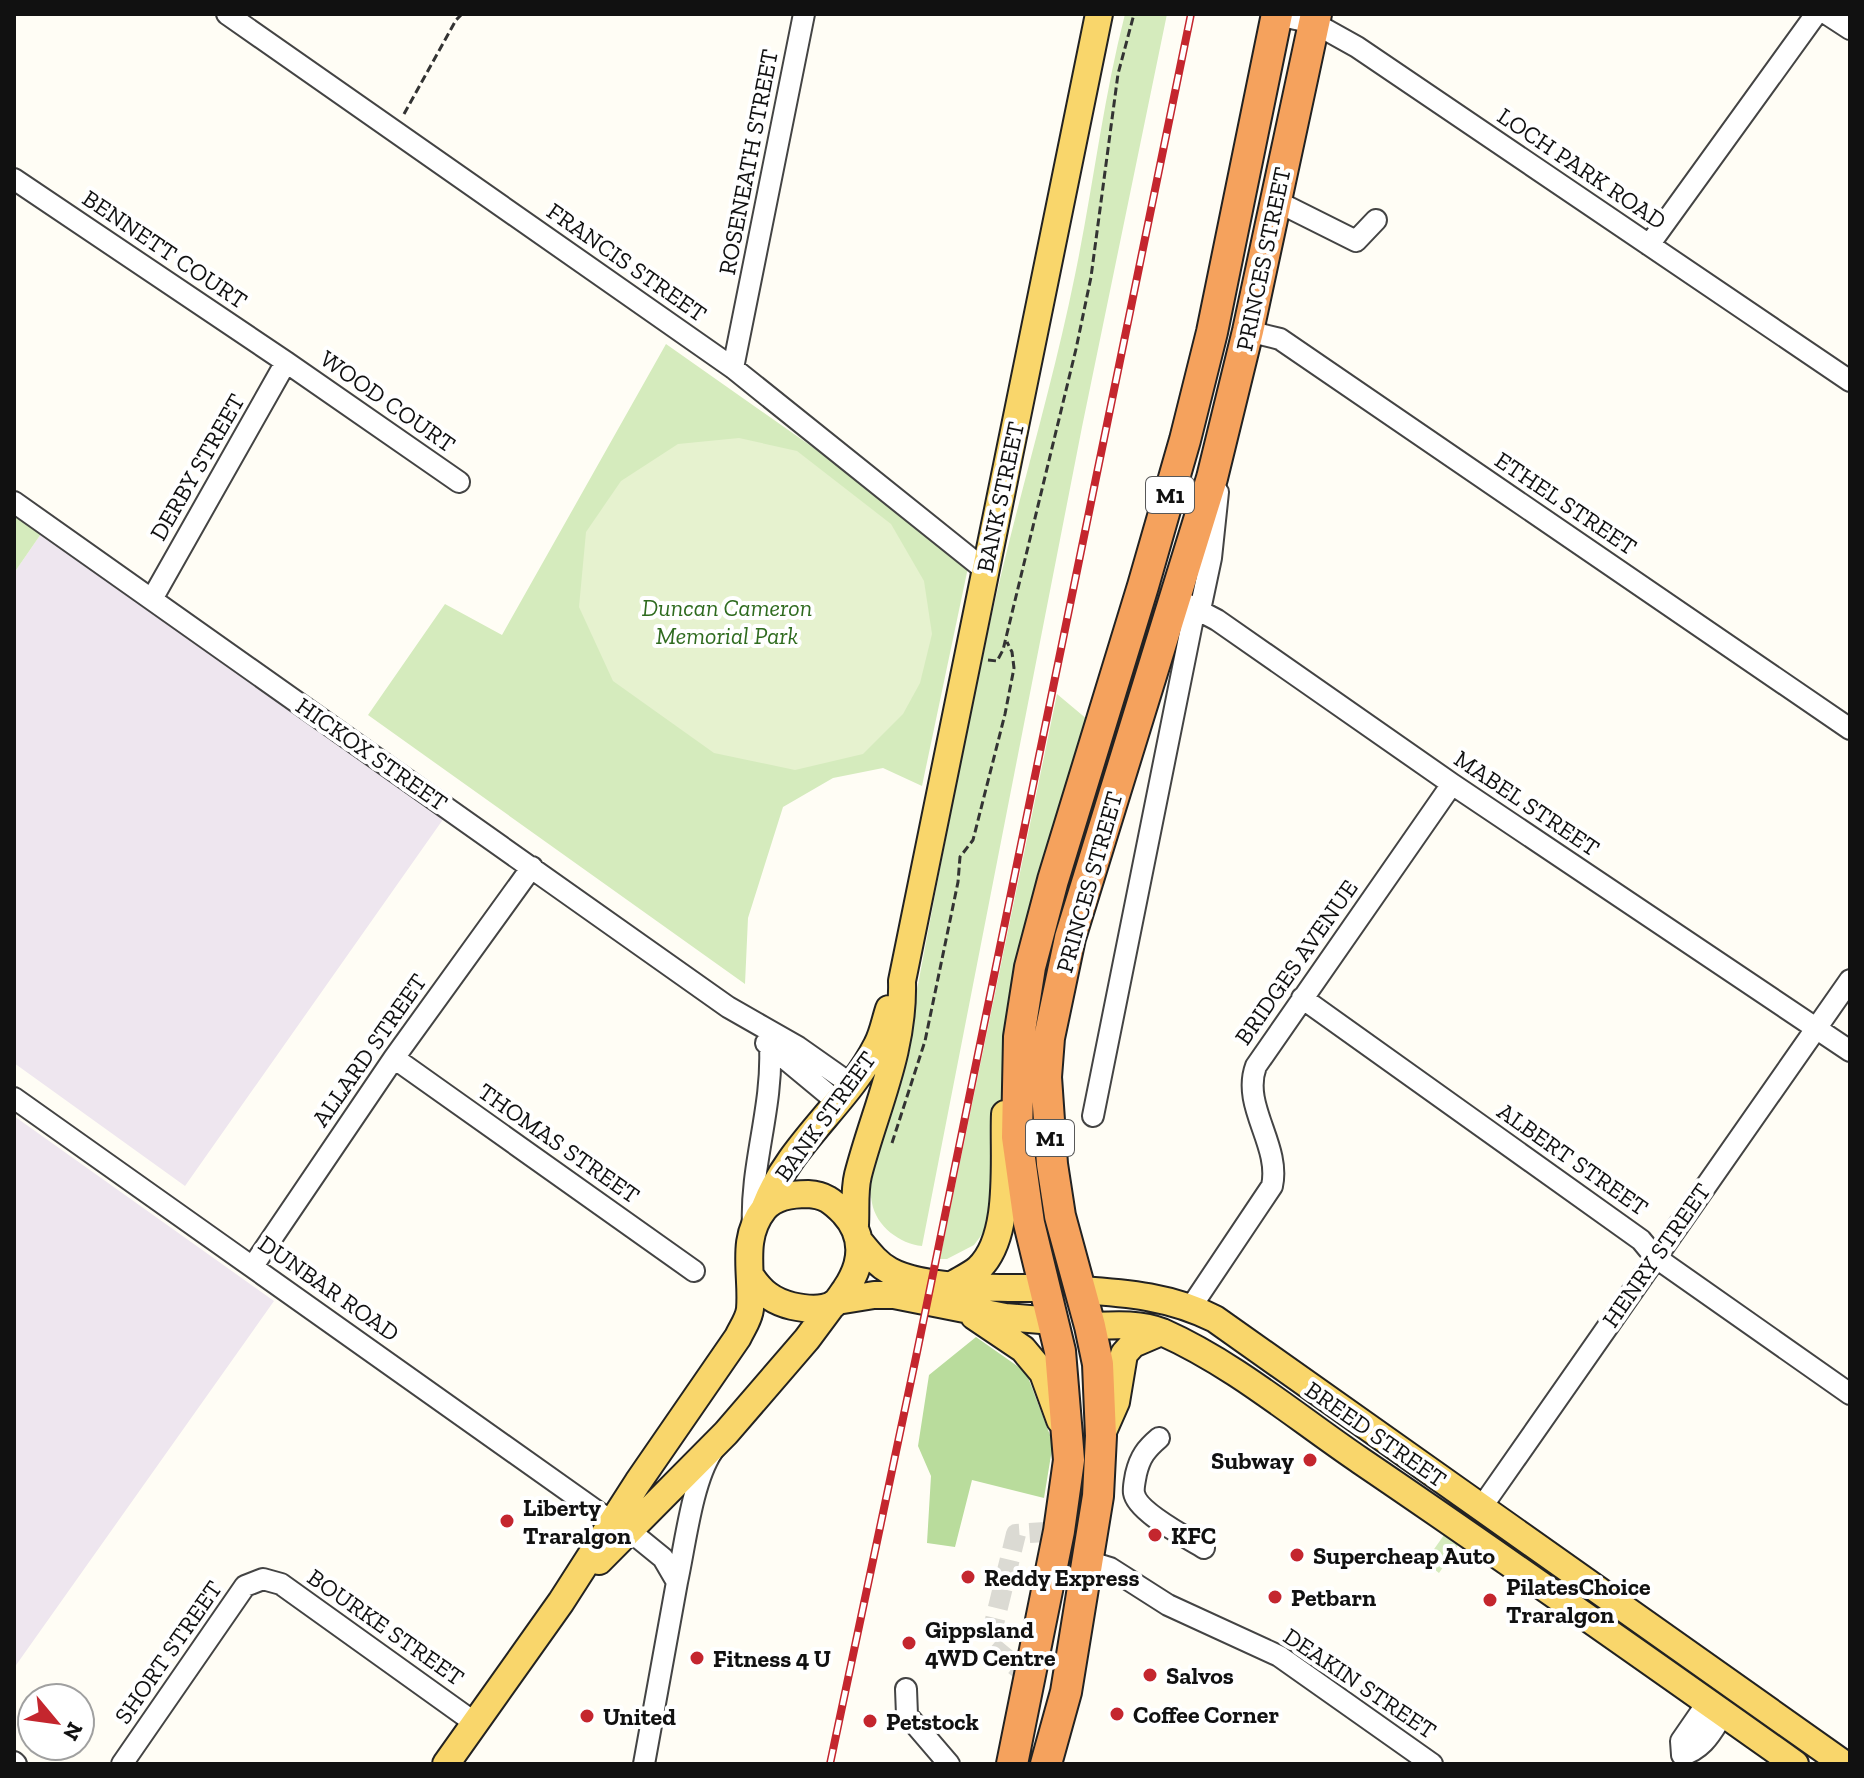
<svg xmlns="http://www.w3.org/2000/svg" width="1864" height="1778" viewBox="0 0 1864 1778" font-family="'Zilla Slab',serif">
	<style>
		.industrial { fill: #eee6ef }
		.green { fill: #d5ebbd }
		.forest { fill: #b9dc9c }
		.pitch { fill: #e6f2cf }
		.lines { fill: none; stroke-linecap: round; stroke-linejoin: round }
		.minor-tunnel { stroke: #dbdad3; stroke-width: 20; stroke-dasharray: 20 10; stroke-linecap: butt }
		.minor-casing { stroke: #444; stroke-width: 24 }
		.major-casing { stroke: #222; stroke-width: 30 }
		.highway-casing { stroke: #222; stroke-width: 34 }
		.path { stroke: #333; stroke-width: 3; stroke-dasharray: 8 4; stroke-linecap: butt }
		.minor { stroke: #fff; stroke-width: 20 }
		.major { stroke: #f9d66b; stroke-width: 26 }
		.highway { stroke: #f5a25d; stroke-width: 30 }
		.rail-casing { stroke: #c4262e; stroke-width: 8 }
		.rail { stroke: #fff; stroke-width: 5; stroke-dasharray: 15; stroke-linecap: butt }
		.poi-dot { fill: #c4262e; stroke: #fff; stroke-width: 3 }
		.labels { text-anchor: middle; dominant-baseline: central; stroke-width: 8; stroke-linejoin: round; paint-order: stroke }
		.shield { fill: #fff; stroke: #585858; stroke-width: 2 }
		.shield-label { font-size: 22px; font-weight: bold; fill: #111 }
		.street-label { font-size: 24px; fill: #111; stroke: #fff }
		.park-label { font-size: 24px; font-style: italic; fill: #2f6b1f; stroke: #fff }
		.poi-label { font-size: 24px; font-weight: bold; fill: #111; stroke: #fff; text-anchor: start }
	</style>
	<rect width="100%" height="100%" fill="#fffdf5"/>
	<!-- industrial -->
	<path class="industrial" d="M43,531L444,818L185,1186L14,1063V573Z
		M14,1116L274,1301L14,1668Z"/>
	<!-- green -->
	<path class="green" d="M1125,14H1167L1082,427L922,1246C900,1244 876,1226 872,1203C863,1159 890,1112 902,1072C906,1057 908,1042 910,1027C936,889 962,751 992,614C1017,501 1052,389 1075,275C1093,188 1103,100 1125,14Z
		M666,344L970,558L922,786L883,768L833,778L783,807L748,918L745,984L368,715L445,604L502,635Z
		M14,511L43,531L14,573Z
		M1057,694L1088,720L1007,1027L997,1182L986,1229L974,1245L947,1259H940Z
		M1444,1535L1458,1545L1439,1573L1425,1562Z"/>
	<!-- forest -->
	<path class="forest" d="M976,1337L1026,1372L1053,1443L1044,1498L972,1480L955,1547L927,1543L931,1476L918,1446L929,1375Z"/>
	<!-- pitch -->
	<path class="pitch" d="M739,438L797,451L891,524L924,581L932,634L920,683L903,714L863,754L795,770L714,753L613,681L579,607L586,532L621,481L678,444Z"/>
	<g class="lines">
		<!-- minor-tunnel -->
		<path class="minor-tunnel" d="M1030,1678L989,1644L1016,1534L1059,1531"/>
		<!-- minor casing -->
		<g class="minor-casing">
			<path id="minor" d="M227,14L733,368L985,570
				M1827,14L1850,29
				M1277,15L1314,23L1357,47L1850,381
				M14,179L286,362L459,482
				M1276,201L1356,241L1376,220
				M1649,245L1816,14
				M1248,331L1280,339L1850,729
				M733,368L804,14
				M14,502L728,1007L798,1047L852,1085
				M1175,598L1217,620L1452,784L1850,1051
				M152,599L286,362
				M1200,610L1211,558L1218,492
				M1302,998L1641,1240L1655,1257L1850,1394
				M766,1043L836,1101
				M394,1058L694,1271
				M14,1098L612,1522
				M1093,1116L1195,608
				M753,1227C750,1166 773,1108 770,1047
				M253,1266L394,1058L532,867
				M1191,1307L1272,1186C1281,1145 1241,1106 1256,1066L1452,784
				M1159,1438C1146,1449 1140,1457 1136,1474C1135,1480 1133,1488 1134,1493C1137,1512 1188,1538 1204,1548
				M1481,1508L1850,980
				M631,1532L663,1558L677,1582L644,1764
				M1087,1561L1110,1568L1168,1605L1279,1656L1432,1764
				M677,1582C685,1546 692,1482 712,1452
				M906,1689L907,1715L949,1764
				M1715,1707L1718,1722C1709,1737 1700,1750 1682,1755L1681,1741L1701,1712Z
				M14,1762L16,1764
				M122,1764L245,1586L263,1579L281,1584L475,1723"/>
		</g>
		<!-- major casing -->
		<g class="major-casing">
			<path id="major" d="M765,1207C789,1144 847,1104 877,1045C883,1034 885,1021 889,1009
				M855,1225C856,1209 854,1191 858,1175C875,1109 904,1052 902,981L1099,14
				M859,1241C868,1252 877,1264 890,1271C925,1290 1003,1288 1043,1288
				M952,1285C960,1280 971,1275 978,1269C1013,1237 1003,1157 1005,1114
				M1080,1290C1128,1293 1172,1297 1215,1319L1844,1764
				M837,1301L874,1295H894L1005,1317L1053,1321
				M974,1316L1023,1349L1043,1373L1060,1420
				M1090,1326C1114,1325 1140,1323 1162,1332C1234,1364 1296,1417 1361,1461C1507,1560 1651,1662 1795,1764
				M1101,1436L1116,1402L1124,1354L1133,1344L1161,1332
				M599,1561L726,1433L807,1339L833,1304
				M446,1764L561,1602L638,1482L738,1337C742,1328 749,1319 750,1309C753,1274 740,1239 764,1209C774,1196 792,1194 808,1194C825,1195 832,1201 844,1213C866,1237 863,1264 845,1290C842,1294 838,1301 834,1304C822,1311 805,1309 792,1306C772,1301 761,1292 750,1275"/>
		</g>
		<!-- highway casing -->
		<g class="highway-casing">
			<path id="highway" d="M1012,1764L1059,1531L1069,1460L1060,1351L1029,1223L1017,1137L1019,1037L1030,967L1053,880L1143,586L1185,440L1212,332L1277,14
				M1046,1764L1066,1692L1098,1496L1101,1436L1098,1364L1090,1326L1060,1216L1052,1164L1046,1077L1049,1038L1070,938L1212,478L1248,331L1316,14"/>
		</g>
		<!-- path -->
		<path class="path" d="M404,114L456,20L462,14
			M988,660L997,661L1003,650L1076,349L1091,277L1118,74L1134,14
			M892,1143L925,1041L958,882L960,857L973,840L1005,714L1014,668L1012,652L1007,642"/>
		<!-- minor -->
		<use href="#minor" class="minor"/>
		<!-- major -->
		<use href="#major" class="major"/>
		<!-- highway -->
		<use href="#highway" class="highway"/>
		<!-- rail casing -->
		<g class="rail-casing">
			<path id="rail" d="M830,1764L916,1357L1191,14"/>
		</g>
		<!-- rail -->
		<use href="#rail" class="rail"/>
	</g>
	<!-- markers -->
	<g class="poi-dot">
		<circle cx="1310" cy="1460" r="8"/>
		<circle cx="507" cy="1521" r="8"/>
		<circle cx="1155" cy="1535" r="8"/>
		<circle cx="1297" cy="1555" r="8"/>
		<circle cx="968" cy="1577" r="8"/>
		<circle cx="1275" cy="1597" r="8"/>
		<circle cx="1490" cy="1600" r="8"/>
		<circle cx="909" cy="1643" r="8"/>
		<circle cx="697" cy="1658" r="8"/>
		<circle cx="1150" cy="1675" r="8"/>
		<circle cx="1117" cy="1714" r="8"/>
		<circle cx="587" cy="1716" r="8"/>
		<circle cx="870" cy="1721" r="8"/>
	</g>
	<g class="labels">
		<!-- shield labels -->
		<g class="shield">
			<rect x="1146" y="477" width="48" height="36" rx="6"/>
			<rect x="1026" y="1120" width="48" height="36" rx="6"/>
		</g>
		<g class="shield-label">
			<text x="1170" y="495">M1</text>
			<text x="1050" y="1138">M1</text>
		</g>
		<!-- street labels -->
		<g class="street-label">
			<text transform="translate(748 162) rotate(-79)">ROSENEATH STREET</text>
			<text transform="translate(1582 168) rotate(34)">LOCH PARK ROAD</text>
			<text transform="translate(165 249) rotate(34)">BENNETT COURT</text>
			<text transform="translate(1263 259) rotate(-78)">PRINCES STREET</text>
			<text transform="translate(627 262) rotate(35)">FRANCIS STREET</text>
			<text transform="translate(388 401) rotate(35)">WOOD COURT</text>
			<text transform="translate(197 467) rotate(-60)">DERBY STREET</text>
			<text transform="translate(1000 497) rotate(-78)">BANK STREET</text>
			<text transform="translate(1566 503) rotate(34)">ETHEL STREET</text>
			<text transform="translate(372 754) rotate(35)">HICKOX STREET</text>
			<text transform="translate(1527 803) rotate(34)">MABEL STREET</text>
			<text transform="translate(1089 882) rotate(-74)">PRINCES STREET</text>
			<text transform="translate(1296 962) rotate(-55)">BRIDGES AVENUE</text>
			<text transform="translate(369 1050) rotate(-55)">ALLARD STREET</text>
			<text transform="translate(825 1116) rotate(-54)">BANK STREET</text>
			<text transform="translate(559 1143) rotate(35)">THOMAS STREET</text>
			<text transform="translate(1573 1159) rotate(35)">ALBERT STREET</text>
			<text transform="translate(1656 1255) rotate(-55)">HENRY STREET</text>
			<text transform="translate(329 1288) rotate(35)">DUNBAR ROAD</text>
			<text transform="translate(1376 1434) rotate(35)">BREED STREET</text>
			<text transform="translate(386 1627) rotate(35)">BOURKE STREET</text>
			<text transform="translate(168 1652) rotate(-55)">SHORT STREET</text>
			<text transform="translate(1360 1683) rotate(34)">DEAKIN STREET</text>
		</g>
		<!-- park labels -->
		<g class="park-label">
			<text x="727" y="607">Duncan Cameron<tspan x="727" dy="28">Memorial Park</tspan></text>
		</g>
		<!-- poi labels -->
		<g class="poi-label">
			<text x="1294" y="1460" text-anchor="end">Subway</text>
			<text x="523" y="1507">Liberty<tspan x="523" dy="28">Traralgon</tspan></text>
			<text x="1171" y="1535">KFC</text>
			<text x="1313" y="1555">Supercheap Auto</text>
			<text x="984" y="1577">Reddy Express</text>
			<text x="1506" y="1586">PilatesChoice<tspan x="1506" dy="28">Traralgon</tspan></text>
			<text x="1291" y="1597">Petbarn</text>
			<text x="925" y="1629">Gippsland<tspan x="925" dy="28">4WD Centre</tspan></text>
			<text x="713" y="1658">Fitness 4 U</text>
			<text x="1166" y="1675">Salvos</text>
			<text x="1133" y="1714">Coffee Corner</text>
			<text x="603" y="1716">United</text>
			<text x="886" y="1721">Petstock</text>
		</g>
	</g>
	<!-- border -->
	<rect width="1864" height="1778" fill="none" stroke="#111111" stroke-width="32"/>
	<!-- north arrow -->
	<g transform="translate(56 1722) rotate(119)"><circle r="38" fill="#ffffff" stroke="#a0a0a0" stroke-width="2"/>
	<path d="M0-6L14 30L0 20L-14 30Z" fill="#c4262e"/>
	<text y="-12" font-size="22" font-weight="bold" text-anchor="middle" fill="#111111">N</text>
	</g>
</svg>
